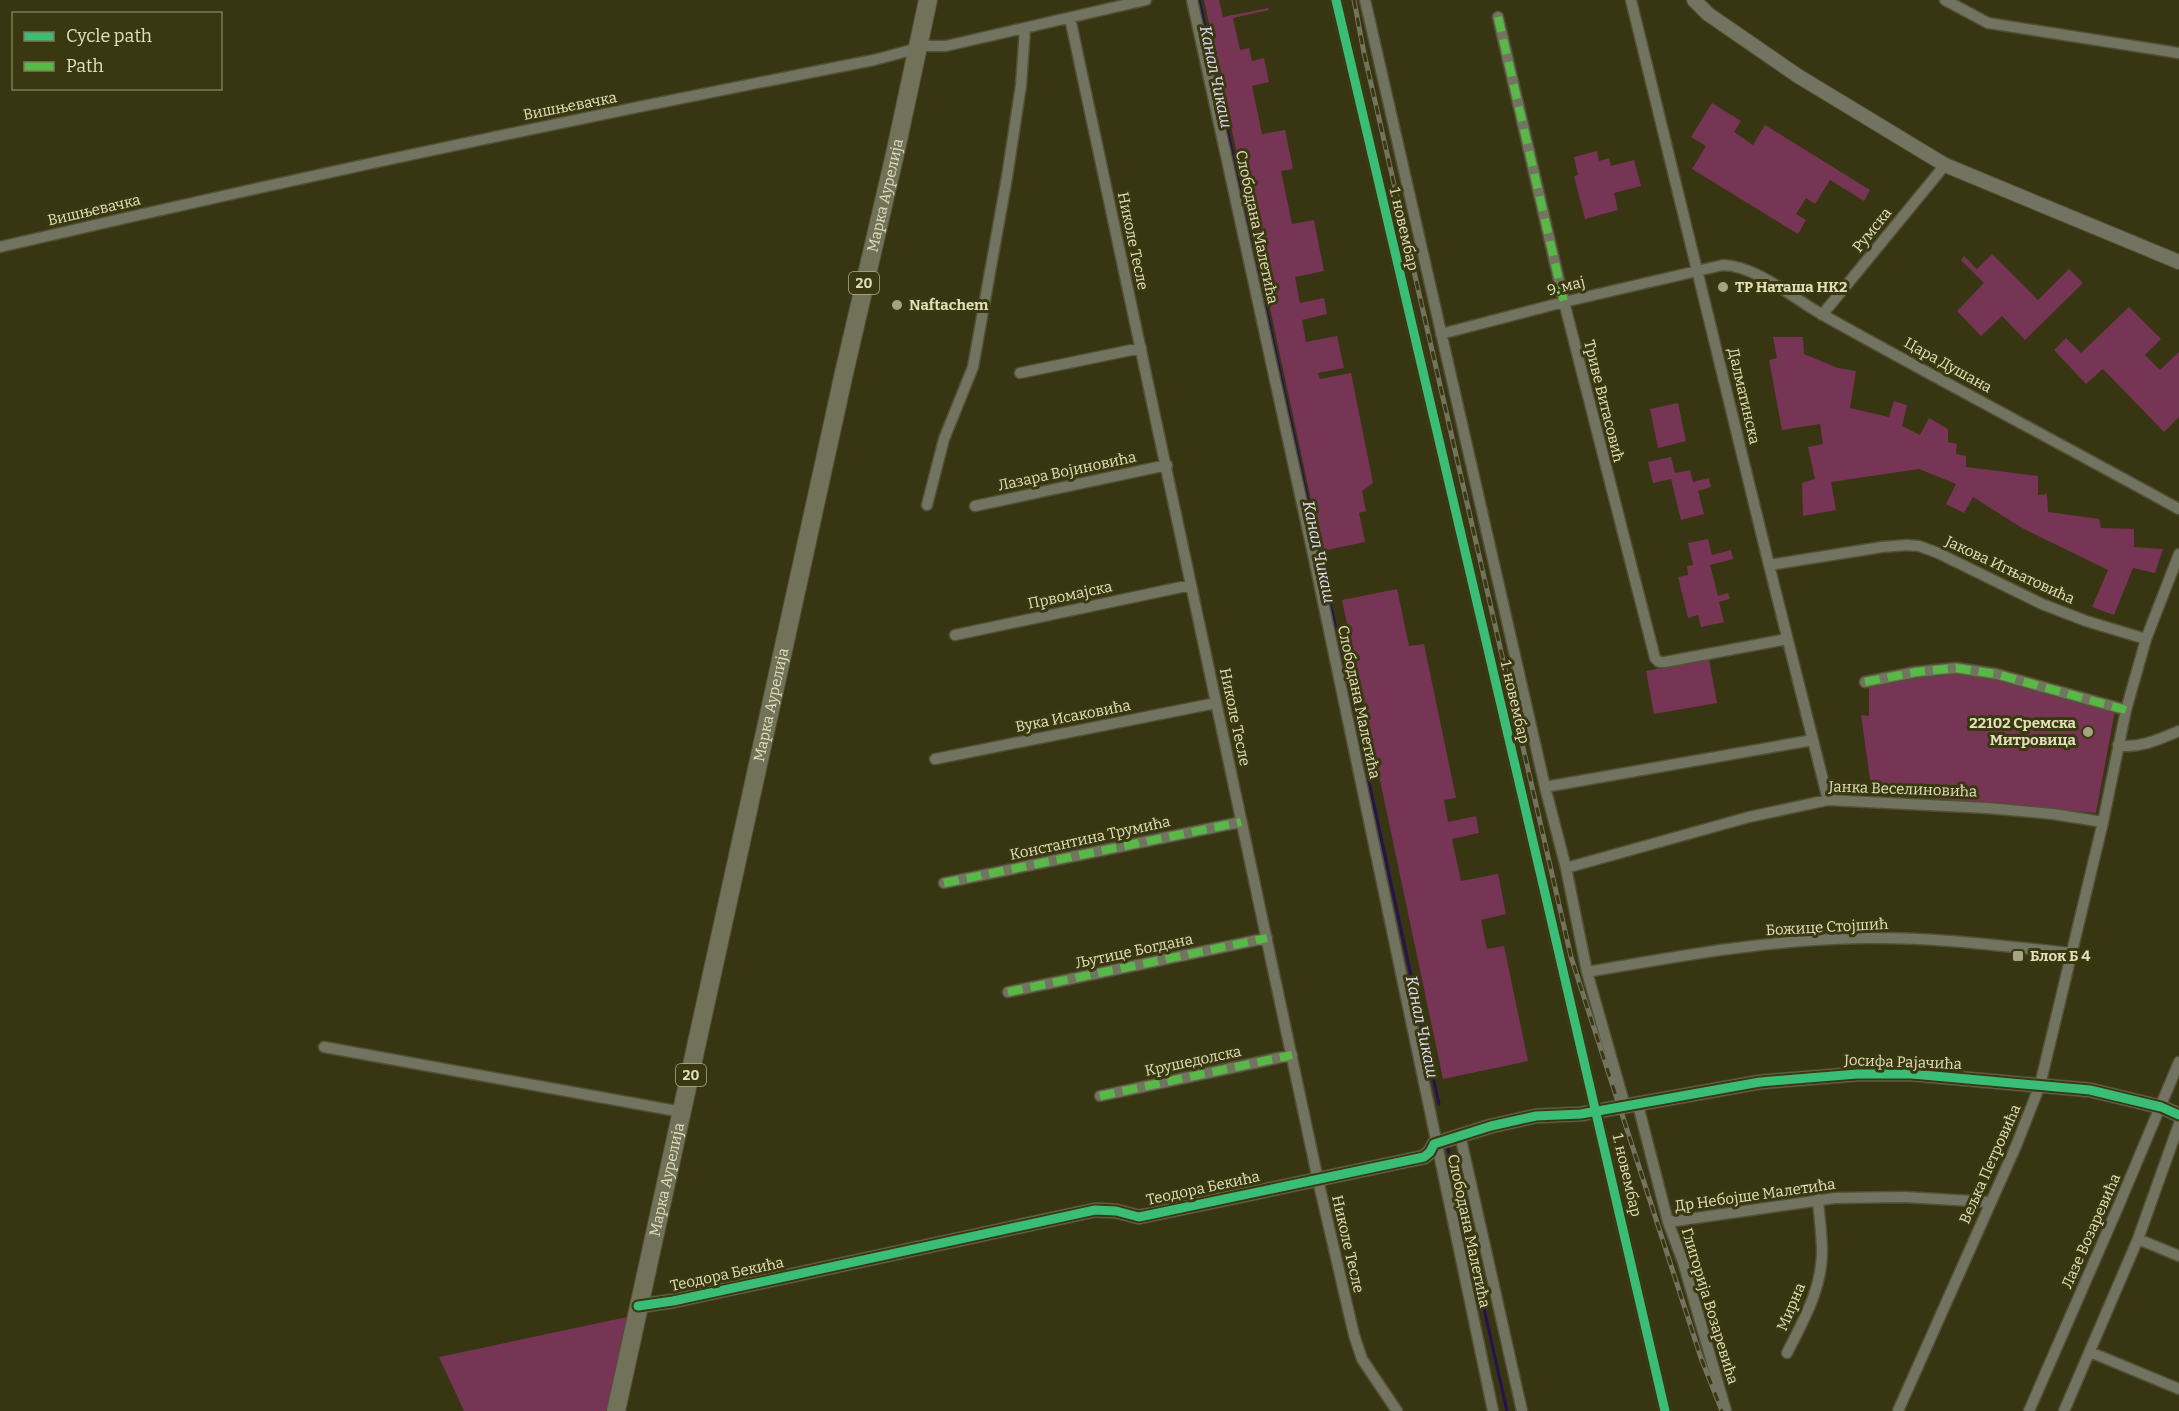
<svg xmlns="http://www.w3.org/2000/svg" width="2179" height="1411" viewBox="0 0 2179 1411" font-family="Bitter,serif">
	<style>
		.green { fill: #773556 }
		.lines { fill: none; stroke-linecap: round; stroke-linejoin: round }
		.stream { stroke: #251253; stroke-width: 3 }
		.minor-casing { stroke: #525134; stroke-width: 13 }
		.tertiary-casing { stroke: #525134; stroke-width: 16 }
		.primary-casing { stroke: #525134; stroke-width: 20 }
		.minor { stroke: #737362; stroke-width: 10 }
		.tertiary { stroke: #737362; stroke-width: 14 }
		.primary { stroke: #727159; stroke-width: 18 }
		.rail-casing { stroke: #737360; stroke-width: 5 }
		.rail { stroke: #3a3810; stroke-width: 3; stroke-dasharray: 9; stroke-linecap: butt }
		.quiet { stroke: #58b947; stroke-width: 8; stroke-dasharray: 15 8; stroke-linecap: butt }
		.cycleway-casing { stroke: #3a3810; stroke-width: 13 }
		.cycleway { stroke: #3abd76; stroke-width: 9 }
		.poi-dot { fill: #a5a480; stroke: #3a3810; stroke-width: 2 }
		.labels { text-anchor: middle; dominant-baseline: central; stroke-width: 6; stroke-linejoin: round; paint-order: stroke }
		.shield { fill: #3a3810; stroke: #aeae88; stroke-width: 1.5 }
		.shield-label { font-size: 14px; font-weight: bold; fill: #e0e0bb }
		.street-label { font-size: 15px; fill: #e0e0bb; stroke: #3a3810 }
		.poi-label { font-size: 15px; font-weight: bold; fill: #e0e0bb; stroke: #3a3810; text-anchor: start }
		.water-label { font-size: 16px; font-style: italic; fill: #e2e1fc; stroke: #3a3810 }
	</style>
	<rect width="100%" height="100%" fill="#373512"/>
	<!-- green -->
	<path class="green" d="M1204,0H1219L1223,17L1268,8L1269,10L1233,18L1240,50L1249,48L1252,61L1264,58L1269,82L1252,86L1262,134L1285,130L1293,169L1281,171L1292,224L1314,220L1324,271L1295,277L1300,303L1324,298L1327,314L1302,320L1306,342L1337,336L1344,368L1318,373L1320,379L1351,373L1373,483L1362,491L1366,511L1359,513L1365,542L1322,551Z
		M1712,103L1741,121L1734,132L1753,145L1765,125L1870,190L1864,201L1830,180L1815,204L1806,198L1796,214L1806,220L1798,234L1692,169L1706,146L1691,137Z
		M1597,151L1599,161L1609,158L1611,166L1634,160L1641,186L1614,193L1618,210L1585,219L1574,176L1578,175L1574,157Z
		M1992,254L2038,300L2069,269L2083,283L2025,340L2002,316L1981,336L1957,311L1984,283L1961,260L1964,256L1977,269Z
		M2129,307L2161,339L2145,355L2160,370L2179,352V417L2164,432L2103,369L2086,384L2054,350L2066,338L2081,353Z
		M1773,337H1803L1804,354L1838,368L1856,371L1850,408L1889,417L1894,401L1907,405L1902,426L1920,435L1929,418L1948,429V442L1957,444L1956,454L1966,456V467L2038,476V495L2047,494L2048,512L2099,519L2101,528L2134,529V547L2163,549L2155,573L2133,568L2114,615L2092,607L2108,570L2022,528L1973,497L1964,513L1946,504L1956,484L1919,469L1831,482L1836,510L1803,516L1802,483L1815,479L1808,447L1823,444L1820,424L1782,430L1769,360L1777,358Z
		M1678,403L1686,441L1658,448L1650,409Z
		M1671,457L1675,473L1690,470L1693,482L1709,478L1711,487L1698,491L1704,514L1681,520L1671,479L1653,483L1648,462Z
		M1708,539L1712,555L1731,550L1733,559L1710,565L1718,596L1728,593L1730,599L1719,602L1724,622L1701,627L1698,615L1688,618L1678,577L1688,575L1687,566L1693,565L1688,543Z
		M1397,589L1409,646L1424,644L1456,798L1444,800L1448,822L1476,816L1479,833L1452,839L1461,881L1498,874L1506,914L1481,920L1487,949L1504,946L1528,1061L1443,1079L1342,600Z
		M1709,659L1717,703L1654,714L1646,671Z
		M1961,674L2004,680L2115,710L2096,813L1872,793L1861,715L1869,716V687L1916,677Z
		M632,1316L609,1411H464L439,1357Z"/>
	<g class="lines">
		<!-- stream -->
		<path class="stream" d="M1199,0L1439,1104
			M1447,1143L1507,1411"/>
		<!-- minor casing -->
		<g class="minor-casing">
			<path id="minor" d="M1192,0L1313,554L1493,1411
				M1336,0C1444,471 1558,940 1665,1411
				M1365,0L1545,787L1566,868L1587,972L1625,1106
				M1631,0L1769,565L1828,800
				M1945,0L1988,23L2179,53
				M1498,17L1564,302L1655,658L1659,662H1665L1787,639
				M1070,18L1318,1180L1354,1335L1362,1359L1397,1411
				M0,247C290,179 581,117 874,60L926,46H946L1146,0
				M1822,315L1945,165
				M1441,334L1564,302L1723,265C1757,266 1794,299 1823,315C1941,381 2061,444 2179,509
				M1020,373L1141,348
				M927,505L944,439L973,367L1007,177L1021,85L1025,29
				M975,506L1167,465
				M1769,565L1882,547L1907,545L1919,546L1938,553L2042,604L2086,621L2146,639
				M955,635L1191,585
				M1865,682L1916,672L1956,668L1996,674L2126,710
				M2118,745C2139,749 2160,739 2179,731
				M935,759L1216,703
				M1545,787L1813,740
				M1566,868L1749,817L1828,800L1987,808L2053,814L2103,822
				M944,883L1241,822
				M1587,972C1679,956 1772,939 1866,938C1935,937 2003,946 2070,953
				M1008,992L1267,938
				M324,1047L682,1112
				M1100,1096L1292,1055
				M1638,1105L1668,1222L1683,1262L1726,1411
				M1460,1135L1522,1411
				M1668,1222L1835,1198L1904,1197L1989,1202
				M2138,1239L2179,1256
				M2090,1352L2179,1389
				M1787,1353C1803,1321 1822,1289 1822,1251C1822,1234 1819,1216 1818,1199
				M1898,1411L2016,1146L2040,1085L2103,822L2126,710L2146,639L2179,554
				M2029,1411L2118,1207L2179,1062
				M2064,1411L2138,1239L2179,1124"/>
		</g>
		<!-- tertiary casing -->
		<g class="tertiary-casing">
			<path id="tertiary" d="M1694,0L1708,14L1798,76L1945,165L2179,262
				M638,1306L673,1301L1095,1210L1116,1211L1139,1217L1424,1157L1430,1152L1434,1144L1491,1126L1536,1116L1581,1114L1760,1082L1857,1074H1912L2090,1090L2161,1107L2179,1115"/>
		</g>
		<!-- primary casing -->
		<g class="primary-casing">
			<g id="primary">
				<path id="s1" d="M616,1411L844,373L895,154L928,0"/>
			</g>
		</g>
		<!-- minor -->
		<use href="#minor" class="minor"/>
		<!-- tertiary -->
		<use href="#tertiary" class="tertiary"/>
		<!-- primary -->
		<use href="#primary" class="primary"/>
		<!-- rail casing -->
		<g class="rail-casing">
			<path id="rail" d="M1354,0L1364,53L1571,957L1701,1358L1722,1411"/>
		</g>
		<!-- rail -->
		<use href="#rail" class="rail"/>
		<!-- quiet -->
		<path class="quiet" d="M1498,17L1564,302
			M1865,682L1916,672L1956,668L1996,674L2126,710
			M944,883L1241,822
			M1008,992L1267,938
			M1100,1096L1292,1055"/>
		<!-- cycleway casing -->
		<g class="cycleway-casing">
			<path id="cycleway" d="M1336,0C1444,471 1558,940 1665,1411
				M638,1306L673,1301L1095,1210L1116,1211L1139,1217L1424,1157L1430,1152L1434,1144L1491,1126L1536,1116L1581,1114L1760,1082L1857,1074H1912L2090,1090L2161,1107L2179,1115"/>
		</g>
		<!-- cycleway -->
		<use href="#cycleway" class="cycleway"/>
	</g>
	<!-- markers -->
	<g class="poi-dot">
		<circle cx="1723" cy="287" r="6"/>
		<circle cx="897" cy="305" r="6"/>
		<circle cx="2088" cy="732" r="6"/>
		<rect x="2012" y="950" width="12" height="12" rx="3"/>
	</g>
	<g class="labels">
		<!-- shield labels -->
		<g class="shield">
			<rect x="849" y="272" width="30" height="22" rx="4.5"/>
			<rect x="676" y="1064" width="30" height="22" rx="4.5"/>
		</g>
		<g class="shield-label">
			<text x="864" y="283">20</text>
			<text x="691" y="1075">20</text>
		</g>
		<!-- street labels -->
		<g class="street-label">
			<text transform="translate(570 106) rotate(-11)">Вишњевачка</text>
			<text stroke="none"><textPath href="#s1" startOffset="1245">Марка Аурелија</textPath></text>
			<text transform="translate(94 210) rotate(-13)">Вишњевачка</text>
			<text transform="translate(1257 227) rotate(78)">Слободана Малетића</text>
			<text transform="translate(1404 229) rotate(77)">1. новембар</text>
			<text transform="translate(1872 230) rotate(-51)">Румска</text>
			<text transform="translate(1133 241) rotate(78)">Николе Тесле</text>
			<text transform="translate(1566 286) rotate(-14)">9. мај</text>
			<text transform="translate(1948 365) rotate(29)">Цара Душана</text>
			<text transform="translate(1744 396) rotate(77)">Далматинска</text>
			<text transform="translate(1604 401) rotate(76)">Триве Витасовић</text>
			<text transform="translate(1067 471) rotate(-12)">Лазара Војиновића</text>
			<text transform="translate(2010 570) rotate(25)">Јакова Игњатовића</text>
			<text transform="translate(1070 595) rotate(-12)">Првомајска</text>
			<text transform="translate(1359 702) rotate(78)">Слободана Малетића</text>
			<text transform="translate(1515 702) rotate(77)">1. новембар</text>
			<text stroke="none"><textPath href="#s1" startOffset="723">Марка Аурелија</textPath></text>
			<text transform="translate(1073 716) rotate(-11)">Вука Исаковића</text>
			<text transform="translate(1235 717) rotate(78)">Николе Тесле</text>
			<text transform="translate(1903 789) rotate(2)">Јанка Веселиновића</text>
			<text transform="translate(1090 838) rotate(-12)">Константина Трумића</text>
			<text transform="translate(1827 927) rotate(-3)">Божице Стојшић</text>
			<text transform="translate(1134 951) rotate(-12)">Љутице Богдана</text>
			<text transform="translate(1193 1061) rotate(-12)">Крушедолска</text>
			<text transform="translate(1903 1062) rotate(2)">Јосифа Рајачића</text>
			<text transform="translate(1990 1164) rotate(-66)">Вељка Петровића</text>
			<text transform="translate(1627 1175) rotate(77)">1. новембар</text>
			<text stroke="none"><textPath href="#s1" startOffset="237">Марка Аурелија</textPath></text>
			<text transform="translate(1203 1188) rotate(-12)">Теодора Бекића</text>
			<text transform="translate(1755 1195) rotate(-8)">Др Небојше Малетића</text>
			<text transform="translate(1469 1231) rotate(78)">Слободана Малетића</text>
			<text transform="translate(2091 1231) rotate(-66)">Лазе Возаревића</text>
			<text transform="translate(1348 1244) rotate(77)">Николе Тесле</text>
			<text transform="translate(727 1274) rotate(-12)">Теодора Бекића</text>
			<text transform="translate(1710 1306) rotate(73)">Глигорија Возаревића</text>
			<text transform="translate(1791 1307) rotate(-67)">Мирна</text>
		</g>
		<!-- poi labels -->
		<g class="poi-label">
			<text x="1735" y="287">ТР Наташа НК2</text>
			<text x="909" y="305">Naftachem</text>
			<text x="2076" y="723" text-anchor="end">22102 Сремска<tspan x="2076" dy="17">Митровица</tspan></text>
			<text x="2030" y="956">Блок Б 4</text>
		</g>
		<!-- water labels -->
		<g class="water-label">
			<text transform="translate(1216 77) rotate(78)">Канал Чикаш</text>
			<text transform="translate(1319 552) rotate(78)">Канал Чикаш</text>
			<text transform="translate(1422 1027) rotate(78)">Канал Чикаш</text>
		</g>
	</g>
	<!-- legend -->
	<rect x="12" y="12" width="210" height="78" fill="#3a3810" stroke="#7c7b54" stroke-width="1.5"/>
	<rect x="24" y="32" width="30" height="9" fill="#3abd76" stroke="#7c7b54" stroke-width="1.5"/>
	<text x="66" y="42" font-size="18" fill="#e0e0bb">Cycle path</text>
	<rect x="24" y="62" width="30" height="9" fill="#58b947" stroke="#7c7b54" stroke-width="1.5"/>
	<text x="66" y="72" font-size="18" fill="#e0e0bb">Path</text>
</svg>
